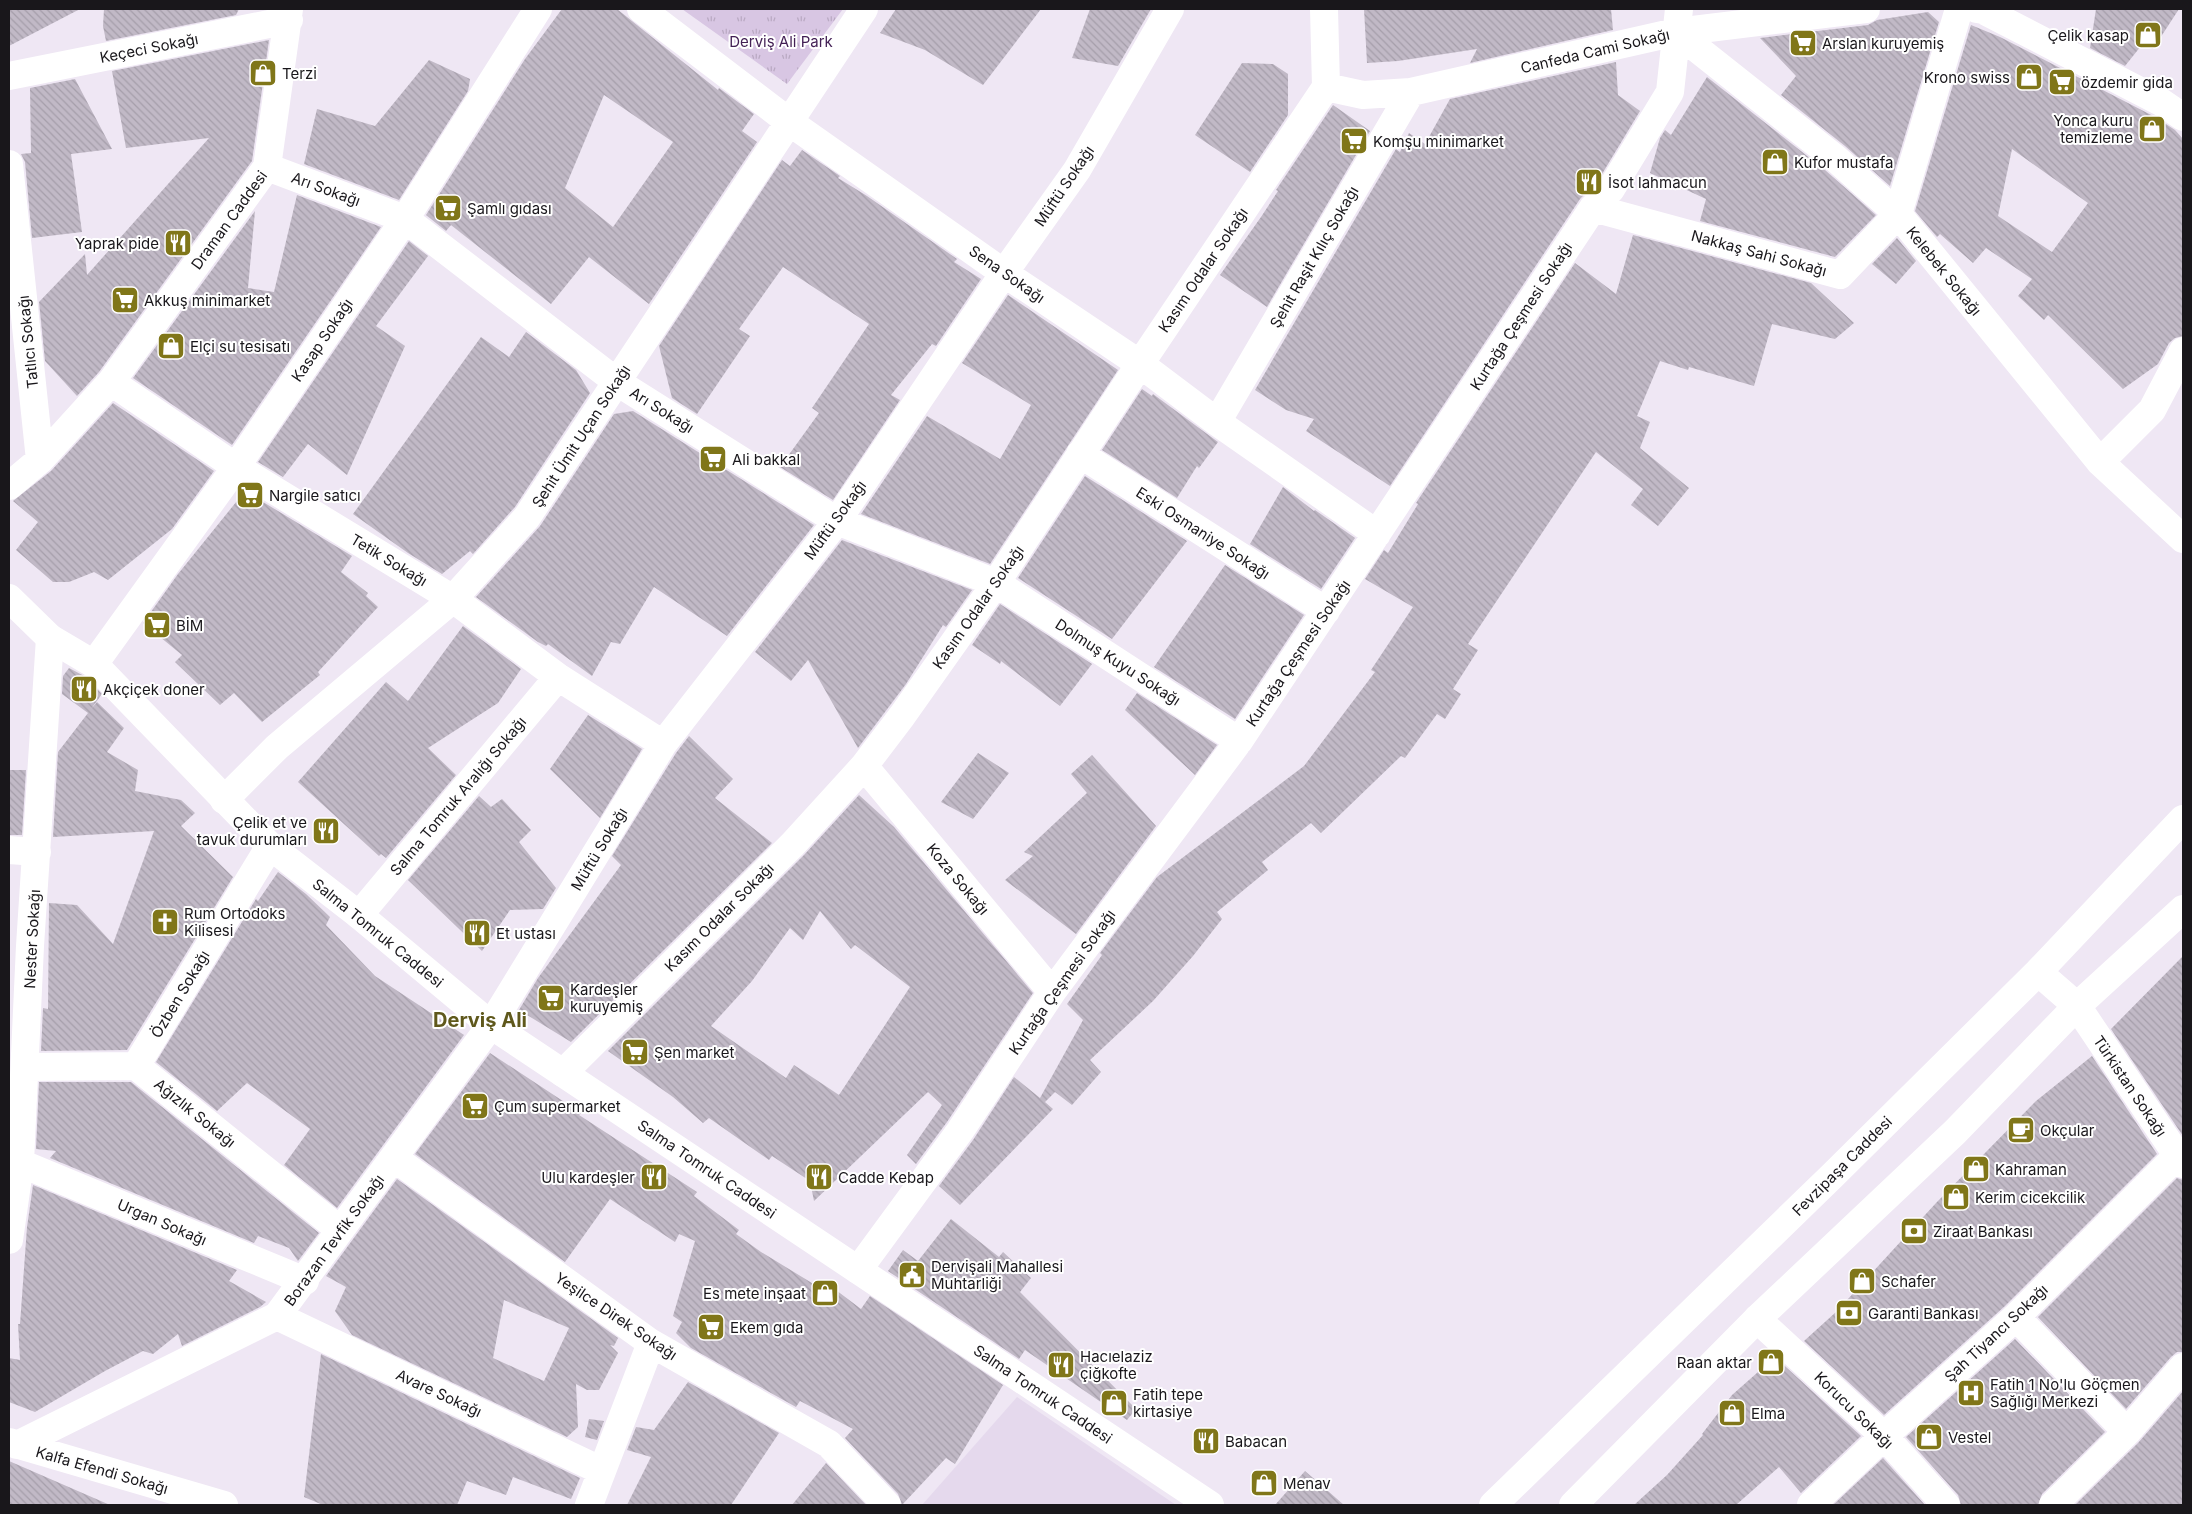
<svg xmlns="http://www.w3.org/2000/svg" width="2192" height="1514" viewBox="0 0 2192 1514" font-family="Inter,sans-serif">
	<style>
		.built { fill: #e5d9ed }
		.grass { fill: url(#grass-tufts) }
		.building { fill: url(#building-back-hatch); fill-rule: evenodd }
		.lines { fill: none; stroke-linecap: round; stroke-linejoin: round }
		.minor { stroke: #fff; stroke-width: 28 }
		.major { stroke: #fff; stroke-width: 28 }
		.labels { text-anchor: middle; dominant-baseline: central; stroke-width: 4; stroke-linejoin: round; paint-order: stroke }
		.poi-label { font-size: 15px; fill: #19171b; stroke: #fff; text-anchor: start }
		.park-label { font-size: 15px; fill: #421f54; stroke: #fff }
		.street-label { font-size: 15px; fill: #19171b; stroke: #fff }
		.district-label { font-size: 20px; font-weight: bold; fill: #5f581c; stroke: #fff }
	</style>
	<defs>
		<pattern id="grass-tufts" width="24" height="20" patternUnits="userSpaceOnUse" patternTransform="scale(1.25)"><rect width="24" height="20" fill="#d8c6e3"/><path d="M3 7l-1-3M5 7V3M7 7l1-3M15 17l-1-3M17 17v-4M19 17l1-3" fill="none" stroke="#b9a9c2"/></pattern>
		<pattern id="building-back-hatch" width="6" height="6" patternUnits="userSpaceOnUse" patternTransform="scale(1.25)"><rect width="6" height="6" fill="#c1b9c6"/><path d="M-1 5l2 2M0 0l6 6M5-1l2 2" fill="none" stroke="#a59eaa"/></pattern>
	</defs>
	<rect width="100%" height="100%" fill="#efe7f4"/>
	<!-- built -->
	<path class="built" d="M1017,1397L1176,1505H922Z"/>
	<!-- grass -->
	<path class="grass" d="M682,9H843L787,84Z"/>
	<!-- building -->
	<path class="building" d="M9,9H80L9,46Z
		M104,9H239L236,15L106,41L103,26Z
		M562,9H617L718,90L719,88L754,114L742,131L757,142L649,304L589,257L551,304L451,225L446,231L426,215L525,59ZM604,95L673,142L613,227L565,188Z
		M896,9H1041L983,85L925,50L880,33Z
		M1090,9H1151L1118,66L1072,58Z
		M1364,9H1611L1613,30L1470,63L1477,49L1398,61L1367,63Z
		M2096,9H2179L2153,49L2141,46L2125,66L2090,48Z
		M1928,12L1939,22L1890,186L1845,146L1781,95L1796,76L1760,38L1868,25L1877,20Z
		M1971,25L2000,37L2157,118L2175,130L2183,139V336L2175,338L2169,343L2158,364L2123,389L2048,315L2044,320L2018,296L2032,279L1986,248L1973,263L1940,234L1937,237L1915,211ZM2012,149L2088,203L2052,252L1998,216Z
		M269,40L252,161L99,372L77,396L45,361L39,302L85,254L87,275L209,138L126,148L112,71Z
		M429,60L470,79L468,91L399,200L304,164L317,109L375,126Z
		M1616,62L1618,95L1640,111L1599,179L1580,199L1390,486L1306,431L1314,419L1286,410L1255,390L1396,149L1400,152L1409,133L1425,144L1450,99Z
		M1242,63L1273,64L1288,74V115L1250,172L1195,135Z
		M1707,77L1825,170L1876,215L1835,257L1700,221L1706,199L1650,173L1660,138L1665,130L1671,135Z
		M75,79L112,149L71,154L82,232L32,238L25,162L21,154L31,153L30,88Z
		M1333,105L1370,131L1267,307L1220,275L1261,217L1278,191L1276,190Z
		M802,150L840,176L838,178L867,196L957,259L954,262L981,279L936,346L932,344L891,395L900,400L833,500L780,467L819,413L812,408L869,324L783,267L739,329L750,336L697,414L672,398L659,346L782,160L790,166Z
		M297,195L381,227L232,445L133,378L255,211L248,288L274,292Z
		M1633,235L1811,283L1854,323L1835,339L1772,324L1754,386L1689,367L1688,370L1660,361L1637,416L1650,422L1640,448L1689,488L1658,526L1631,505L1643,489L1596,452L1468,644L1478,650L1453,689L1461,694L1445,719L1437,714L1405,758L1401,756L1321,833L1311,823L1262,862L1268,870L1217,912L1222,919L1193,956L1153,1001L1090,1060L1101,1072L1072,1105L1055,1092L1045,1102L1053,1109L960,1205L939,1186L973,1140L1014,1077L1040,1098L1083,1020L1067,1004L1102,955L1100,953L1157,877L1304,766L1375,672L1371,670L1413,607L1365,579L1384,550L1388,553L1418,504L1416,503L1575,263L1616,294Z
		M1897,238L1916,261L1896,284L1872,264Z
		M409,241L428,256L376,326L405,346L347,475L308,444L283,477L258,462Z
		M1008,295L1118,370L990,564L861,514L927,416L1000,459L1031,405L962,363Z
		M526,332L576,370L590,393L515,507L473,554L470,551L442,574L408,553L353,514L481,337L509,357Z
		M1142,389L1152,396L1153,394L1218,442L1199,468L1197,466L1177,498L1102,450Z
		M113,403L214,471L172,529L108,580L94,572L69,582H53L16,550L38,522L13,501L51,471Z
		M633,411L814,525L727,636L654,587L620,644L611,642L592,676L548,644L546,646L538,642L476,597L540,526L614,414Z
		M1085,476L1187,541L1112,639L1018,578Z
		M1283,487L1314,511L1315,510L1355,538L1321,589L1250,544Z
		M245,491L352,556L341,572L368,593L366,596L378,607L318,672L320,675L262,722L234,693L220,705L175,662L182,655L143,623L178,574Z
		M842,540L972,590L946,627L943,625L906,684L858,748L808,660L791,681L755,652Z
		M1225,565L1304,615L1235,719L1154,667Z
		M1000,604L1092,664L1060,706L1001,661L1000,664L972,645Z
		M463,626L521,669L498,703L428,748L456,775L386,858L381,854L379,856L298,782L386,682L408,701Z
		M69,668L84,676L102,694L91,709L97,702L124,728L107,752L138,770L135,791L181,800L195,813L181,826L233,877L127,1050L41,1051L43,1008L48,1009L49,903L77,905L113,944L154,831L53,837L58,752L88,713L62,694L63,676Z
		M1137,693L1217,745L1195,775L1125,710Z
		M588,715L642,749L600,818L550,769Z
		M689,736L733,779L715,798L772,843L571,1042L519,1010L538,978L621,865L612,856L676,753Z
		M978,753L1009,773L973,819L941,802Z
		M1092,755L1156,826L1076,934L1005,880L1033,856L1024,852L1087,793L1071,774Z
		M9,770H26L22,835H9Z
		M859,795L894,827L1033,993L947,1122L916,1164L907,1155L942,1105L928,1092L814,1201L810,1181L772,1156L769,1160L709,1118L703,1123L673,1097L608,1051L804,855ZM820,911L851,949L855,945L910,987L839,1095L794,1065L786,1078L711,1026L752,981L790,928L803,940Z
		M479,796L491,807L502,799L531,830L519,842L556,888L543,909L510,910L482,951L408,880Z
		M278,872L306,894L330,917L326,925L375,976L464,1035L337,1208L284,1165L310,1129L247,1083L217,1111L156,1062L256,899L258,901Z
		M2183,956V1136L2111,1029Z
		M490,1053L581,1113L579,1115L697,1192L694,1196L739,1230L736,1234L761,1252L830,1294L828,1284L861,1309L870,1296L1003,1385L955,1464L946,1458L902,1505L898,1494L845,1438L853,1429L800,1401L796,1407L691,1348L676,1333L682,1322L673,1316L695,1241L679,1234L675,1242L610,1199L565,1262L415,1154Z
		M2092,1056L2157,1154L2005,1306L1884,1415L1804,1341L1836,1312L1936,1203L2036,1101Z
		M39,1082H131L319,1233L298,1261L289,1248L258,1236L254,1243L50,1158L56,1151L36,1149Z
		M2177,1178L2183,1180V1352H2177L2171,1357L2126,1409L2038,1317Z
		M397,1179L618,1338L614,1346L610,1345L618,1353L599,1390H587L576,1384L578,1427L567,1437L352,1335L335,1311L346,1287L326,1276ZM504,1300L569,1328L544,1381L493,1358Z
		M33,1185L237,1270L229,1281L266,1302L260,1307L182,1346L178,1334L153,1354L143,1351L105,1371L35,1412L9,1402V1358L20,1360L18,1324H20L27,1227Z
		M951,1219L999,1257L1003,1252L1031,1278L1020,1292L1136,1409L1127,1420L1025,1350L1019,1359L888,1271L903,1250L918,1261Z
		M2015,1339L2105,1432L2042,1494L2038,1505H1961L1958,1495L1906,1437Z
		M321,1354L580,1478L571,1499L513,1477L506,1495L467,1481L457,1505H323L304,1497Z
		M1775,1357L1861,1436L1801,1493L1779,1467L1736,1505H1634L1667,1475L1703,1435L1702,1434L1732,1395Z
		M688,1382L779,1433L731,1505H627L651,1457L627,1450L636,1427L654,1430Z
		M2183,1391V1505H2075L2138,1443Z
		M589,1419L604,1421L597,1440L585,1437Z
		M1883,1458L1925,1505H1833Z
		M9,1461L110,1505H9Z
		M826,1463L866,1505H792Z
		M1305,1471L1344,1505H1275Z"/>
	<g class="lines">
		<!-- minor -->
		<path class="minor" d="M641,9L788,121L1004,273L1140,364L1217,422L1377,534
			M1324,9L1326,87
			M1977,9L1983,10L2161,102L2183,117
			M1676,32L1835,158L1898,214L2100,462L2183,539
			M9,76L289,20
			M1326,87L1363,95L1411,92L1676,32L1866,9
			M9,164L40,460
			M267,167L405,219L617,382L837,521L996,583L1239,741
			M1593,208L1840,275L1898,214L1959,9
			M111,382L236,467L453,599L558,677L663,744
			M1217,422L1411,92
			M1080,454L1326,611
			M2100,462L2152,410L2183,351
			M9,486L40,460L111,382L267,167L289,9
			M94,664L236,467L405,219L538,9
			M864,766L1052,992
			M224,800L277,747L453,599L527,517L864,9
			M9,850L37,852
			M359,915L558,677
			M2077,1006L2183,1164
			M136,1066L270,846
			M25,1067L136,1066L340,1230
			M563,1073L793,844L864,766L902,716L996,583L1140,364L1326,87
			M394,1158L651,1343L829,1444L887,1505
			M20,1163L305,1281
			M9,1240L20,1163L30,946L50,638
			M858,1270L960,1131L1052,992L1239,741L1593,208L1611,189L1670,92L1679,9
			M277,1316L602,1471
			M2016,1317L2127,1432
			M1757,1319L1884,1436L1946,1505
			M9,1442L224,1505
			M17,1445L277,1316L491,1025L663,744L837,521L1004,273L1077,170L1170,9
			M589,1505L651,1343
			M1811,1505L1884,1436L2016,1317L2177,1156
			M2053,1505L2127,1432L2183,1367"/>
		<!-- major -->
		<path class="major" d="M9,598L50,638L94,664L270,846L359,915L491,1025L1210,1505
			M2038,972L2077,1006
			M1493,1505L1833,1175L2038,972L2183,819
			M1573,1505L1757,1319L1955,1132L2077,1006L2183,909"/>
	</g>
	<!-- icons -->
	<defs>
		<g id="shop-square" transform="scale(1.4375)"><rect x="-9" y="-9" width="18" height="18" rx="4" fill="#807619" stroke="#fff"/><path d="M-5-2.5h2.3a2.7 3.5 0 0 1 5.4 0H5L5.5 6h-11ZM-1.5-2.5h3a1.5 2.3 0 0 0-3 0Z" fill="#fff"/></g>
		<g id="supermarket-square" transform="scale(1.4375)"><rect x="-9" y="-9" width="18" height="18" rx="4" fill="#807619" stroke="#fff"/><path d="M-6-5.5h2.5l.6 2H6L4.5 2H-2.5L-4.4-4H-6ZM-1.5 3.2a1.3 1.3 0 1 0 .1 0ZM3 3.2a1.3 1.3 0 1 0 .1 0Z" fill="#fff"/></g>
		<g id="restaurant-square" transform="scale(1.4375)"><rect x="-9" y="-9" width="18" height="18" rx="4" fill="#807619" stroke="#fff"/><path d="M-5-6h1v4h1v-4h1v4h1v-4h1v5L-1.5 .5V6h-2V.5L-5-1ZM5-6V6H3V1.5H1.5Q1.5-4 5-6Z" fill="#fff"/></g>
		<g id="church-square" transform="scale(1.4375)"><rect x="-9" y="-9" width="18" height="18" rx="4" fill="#807619" stroke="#fff"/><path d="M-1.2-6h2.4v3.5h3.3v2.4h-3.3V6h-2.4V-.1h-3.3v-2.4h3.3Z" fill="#fff"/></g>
		<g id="cafe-square" transform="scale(1.4375)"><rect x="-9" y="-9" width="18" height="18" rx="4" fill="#807619" stroke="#fff"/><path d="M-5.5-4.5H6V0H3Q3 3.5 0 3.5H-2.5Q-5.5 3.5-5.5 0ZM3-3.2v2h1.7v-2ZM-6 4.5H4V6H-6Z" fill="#fff"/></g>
		<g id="bank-square" transform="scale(1.4375)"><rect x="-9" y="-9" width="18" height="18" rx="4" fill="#807619" stroke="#fff"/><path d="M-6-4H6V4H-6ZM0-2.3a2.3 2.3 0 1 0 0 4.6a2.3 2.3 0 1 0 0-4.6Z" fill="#fff"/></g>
		<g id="civic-square" transform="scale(1.4375)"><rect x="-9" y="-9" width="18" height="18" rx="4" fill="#807619" stroke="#fff"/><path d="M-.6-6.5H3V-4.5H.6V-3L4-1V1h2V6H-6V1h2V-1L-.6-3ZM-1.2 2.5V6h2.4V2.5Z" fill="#fff"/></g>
		<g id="hospital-square" transform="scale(1.4375)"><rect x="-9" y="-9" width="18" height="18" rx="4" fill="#807619" stroke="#fff"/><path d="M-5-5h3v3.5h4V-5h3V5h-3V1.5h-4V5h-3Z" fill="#fff"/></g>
	</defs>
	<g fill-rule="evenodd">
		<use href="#shop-square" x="2148" y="35"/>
		<use href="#supermarket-square" x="1803" y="43"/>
		<use href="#shop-square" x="263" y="73"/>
		<use href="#shop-square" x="2029" y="77"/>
		<use href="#supermarket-square" x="2062" y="82"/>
		<use href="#shop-square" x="2152" y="129"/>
		<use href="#supermarket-square" x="1354" y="141"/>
		<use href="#shop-square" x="1775" y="162"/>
		<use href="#restaurant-square" x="1589" y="182"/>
		<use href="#supermarket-square" x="448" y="208"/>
		<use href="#restaurant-square" x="178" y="243"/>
		<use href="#supermarket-square" x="125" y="300"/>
		<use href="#shop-square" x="171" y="346"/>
		<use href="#supermarket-square" x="713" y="459"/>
		<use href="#supermarket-square" x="250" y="495"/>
		<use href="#supermarket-square" x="157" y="625"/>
		<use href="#restaurant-square" x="84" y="689"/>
		<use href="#restaurant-square" x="326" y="831"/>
		<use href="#church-square" x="165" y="922"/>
		<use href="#restaurant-square" x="477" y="933"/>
		<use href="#supermarket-square" x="551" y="998"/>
		<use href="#supermarket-square" x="635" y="1052"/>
		<use href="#supermarket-square" x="475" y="1106"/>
		<use href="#cafe-square" x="2021" y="1130"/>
		<use href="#shop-square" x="1976" y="1169"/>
		<use href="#restaurant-square" x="654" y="1177"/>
		<use href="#restaurant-square" x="819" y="1177"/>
		<use href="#shop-square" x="1956" y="1197"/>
		<use href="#bank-square" x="1914" y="1231"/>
		<use href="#civic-square" x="912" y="1275"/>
		<use href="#shop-square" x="1862" y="1281"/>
		<use href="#shop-square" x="825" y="1293"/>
		<use href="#bank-square" x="1849" y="1313"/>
		<use href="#supermarket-square" x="711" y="1327"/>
		<use href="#shop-square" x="1771" y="1362"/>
		<use href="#restaurant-square" x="1061" y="1365"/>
		<use href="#hospital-square" x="1971" y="1393"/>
		<use href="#shop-square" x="1114" y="1403"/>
		<use href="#shop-square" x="1732" y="1413"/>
		<use href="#shop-square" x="1929" y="1437"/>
		<use href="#restaurant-square" x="1206" y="1441"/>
		<use href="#shop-square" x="1264" y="1483"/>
	</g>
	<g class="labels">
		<!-- poi labels -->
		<g class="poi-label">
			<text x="2129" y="35" text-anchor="end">Çelik kasap</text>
			<text x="1822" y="43">Arslan kuruyemiş</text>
			<text x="282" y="73">Terzi</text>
			<text x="2010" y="77" text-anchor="end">Krono swiss</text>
			<text x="2081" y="82">özdemir gida</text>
			<text x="2133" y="120" text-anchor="end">Yonca kuru<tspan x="2133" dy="17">temizleme</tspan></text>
			<text x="1373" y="141">Komşu minimarket</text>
			<text x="1794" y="162">Kufor mustafa</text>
			<text x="1608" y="182">İsot lahmacun</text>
			<text x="467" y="208">Şamlı gıdası</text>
			<text x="159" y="243" text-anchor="end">Yaprak pide</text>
			<text x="144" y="300">Akkuş minimarket</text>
			<text x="190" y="346">Elçi su tesisatı</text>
			<text x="732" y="459">Ali bakkal</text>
			<text x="269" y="495">Nargile satıcı</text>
			<text x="176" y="625">BİM</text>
			<text x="103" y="689">Akçiçek doner</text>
			<text x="307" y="822" text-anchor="end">Çelik et ve<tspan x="307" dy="17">tavuk durumları</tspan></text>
			<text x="184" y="913">Rum Ortodoks<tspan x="184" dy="17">Kilisesi</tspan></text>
			<text x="496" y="933">Et ustası</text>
			<text x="570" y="989">Kardeşler<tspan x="570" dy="17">kuruyemiş</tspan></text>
			<text x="654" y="1052">Şen market</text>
			<text x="494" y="1106">Çum supermarket</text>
			<text x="2040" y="1130">Okçular</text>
			<text x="1995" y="1169">Kahraman</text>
			<text x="635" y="1177" text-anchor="end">Ulu kardeşler</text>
			<text x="838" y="1177">Cadde Kebap</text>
			<text x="1975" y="1197">Kerim cicekcilik</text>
			<text x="1933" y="1231">Ziraat Bankası</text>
			<text x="931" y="1266">Dervişali Mahallesi<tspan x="931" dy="17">Muhtarliği</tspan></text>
			<text x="1881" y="1281">Schafer</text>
			<text x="806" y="1293" text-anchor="end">Es mete inşaat</text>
			<text x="1868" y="1313">Garanti Bankası</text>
			<text x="730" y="1327">Ekem gıda</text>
			<text x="1080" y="1356">Hacıelaziz<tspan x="1080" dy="17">çiğkofte</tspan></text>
			<text x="1752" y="1362" text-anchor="end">Raan aktar</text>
			<text x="1990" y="1384">Fatih 1 No'lu Göçmen<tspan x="1990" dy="17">Sağlığı Merkezi</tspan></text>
			<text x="1133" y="1394">Fatih tepe<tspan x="1133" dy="17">kirtasiye</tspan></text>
			<text x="1751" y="1413">Elma</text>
			<text x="1948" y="1437">Vestel</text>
			<text x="1225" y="1441">Babacan</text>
			<text x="1283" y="1483">Menav</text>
		</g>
		<!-- park labels -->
		<g class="park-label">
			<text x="781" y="41">Derviş Ali Park</text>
		</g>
		<!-- street labels -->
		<g class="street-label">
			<text transform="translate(149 48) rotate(-11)">Keçeci Sokağı</text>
			<text transform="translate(1595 51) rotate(-13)">Canfeda Cami Sokağı</text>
			<text transform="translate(1064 186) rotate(-56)">Müftü Sokağı</text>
			<text transform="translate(326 189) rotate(20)">Arı Sokağı</text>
			<text transform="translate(229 220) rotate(-54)">Draman Caddesi</text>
			<text transform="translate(1759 253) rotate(15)">Nakkaş Sahi Sokağı</text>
			<text transform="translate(1314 257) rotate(-60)">Şehit Raşit Kılıç Sokağı</text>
			<text transform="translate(1203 270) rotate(-56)">Kasım Odalar Sokağı</text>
			<text transform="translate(1944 271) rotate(51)">Kelebek Sokağı</text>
			<text transform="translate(1007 274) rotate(35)">Sena Sokağı</text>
			<text transform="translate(1521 316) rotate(-57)">Kurtağa Çeşmesi Sokağı</text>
			<text transform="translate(322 340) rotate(-56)">Kasap Sokağı</text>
			<text transform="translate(28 342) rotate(-96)">Tatlıcı Sokağı</text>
			<text transform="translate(662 410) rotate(32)">Arı Sokağı</text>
			<text transform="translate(581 436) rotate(-57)">Şehit Ümit Uçan Sokağı</text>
			<text transform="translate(835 520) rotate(-54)">Müftü Sokağı</text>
			<text transform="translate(1203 533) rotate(33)">Eski Osmaniye Sokağı</text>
			<text transform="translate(389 560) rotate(31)">Tetik Sokağı</text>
			<text transform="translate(978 607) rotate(-55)">Kasım Odalar Sokağı</text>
			<text transform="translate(1298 653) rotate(-56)">Kurtağa Çeşmesi Sokağı</text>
			<text transform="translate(1118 662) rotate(33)">Dolmuş Kuyu Sokağı</text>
			<text transform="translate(458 796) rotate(-50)">Salma Tomruk Aralığı Sokağı</text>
			<text transform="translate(599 849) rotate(-59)">Müftü Sokağı</text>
			<text transform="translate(958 879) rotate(50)">Koza Sokağı</text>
			<text transform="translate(719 917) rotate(-45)">Kasım Odalar Sokağı</text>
			<text transform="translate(378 933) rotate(39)">Salma Tomruk Caddesi</text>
			<text transform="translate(32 939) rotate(-87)">Nester Sokağı</text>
			<text transform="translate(1062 982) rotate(-55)">Kurtağa Çeşmesi Sokağı</text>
			<text transform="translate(180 994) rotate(-59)">Özben Sokağı</text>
			<text transform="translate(2130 1086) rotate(56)">Türkistan Sokağı</text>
			<text transform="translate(195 1113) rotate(39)">Ağızlık Sokağı</text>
			<text transform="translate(1842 1166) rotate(-45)">Fevzipaşa Caddesi</text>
			<text transform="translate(707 1169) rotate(34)">Salma Tomruk Caddesi</text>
			<text transform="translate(162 1222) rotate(23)">Urgan Sokağı</text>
			<text transform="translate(334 1240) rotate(-54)">Borazan Tevfik Sokağı</text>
			<text transform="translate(616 1316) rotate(34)">Yeşilce Direk Sokağı</text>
			<text transform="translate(1996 1333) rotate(-43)">Şah Tiyancı Sokağı</text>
			<text transform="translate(439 1393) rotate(25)">Avare Sokağı</text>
			<text transform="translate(1043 1394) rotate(34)">Salma Tomruk Caddesi</text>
			<text transform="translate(1854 1410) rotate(44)">Korucu Sokağı</text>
			<text transform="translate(102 1470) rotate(16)">Kalfa Efendi Sokağı</text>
		</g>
		<!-- district labels -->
		<g class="district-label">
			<text x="480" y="1020">Derviş Ali</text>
		</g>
	</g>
	<!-- border -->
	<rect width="2192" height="1514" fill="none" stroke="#19171b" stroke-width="20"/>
</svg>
